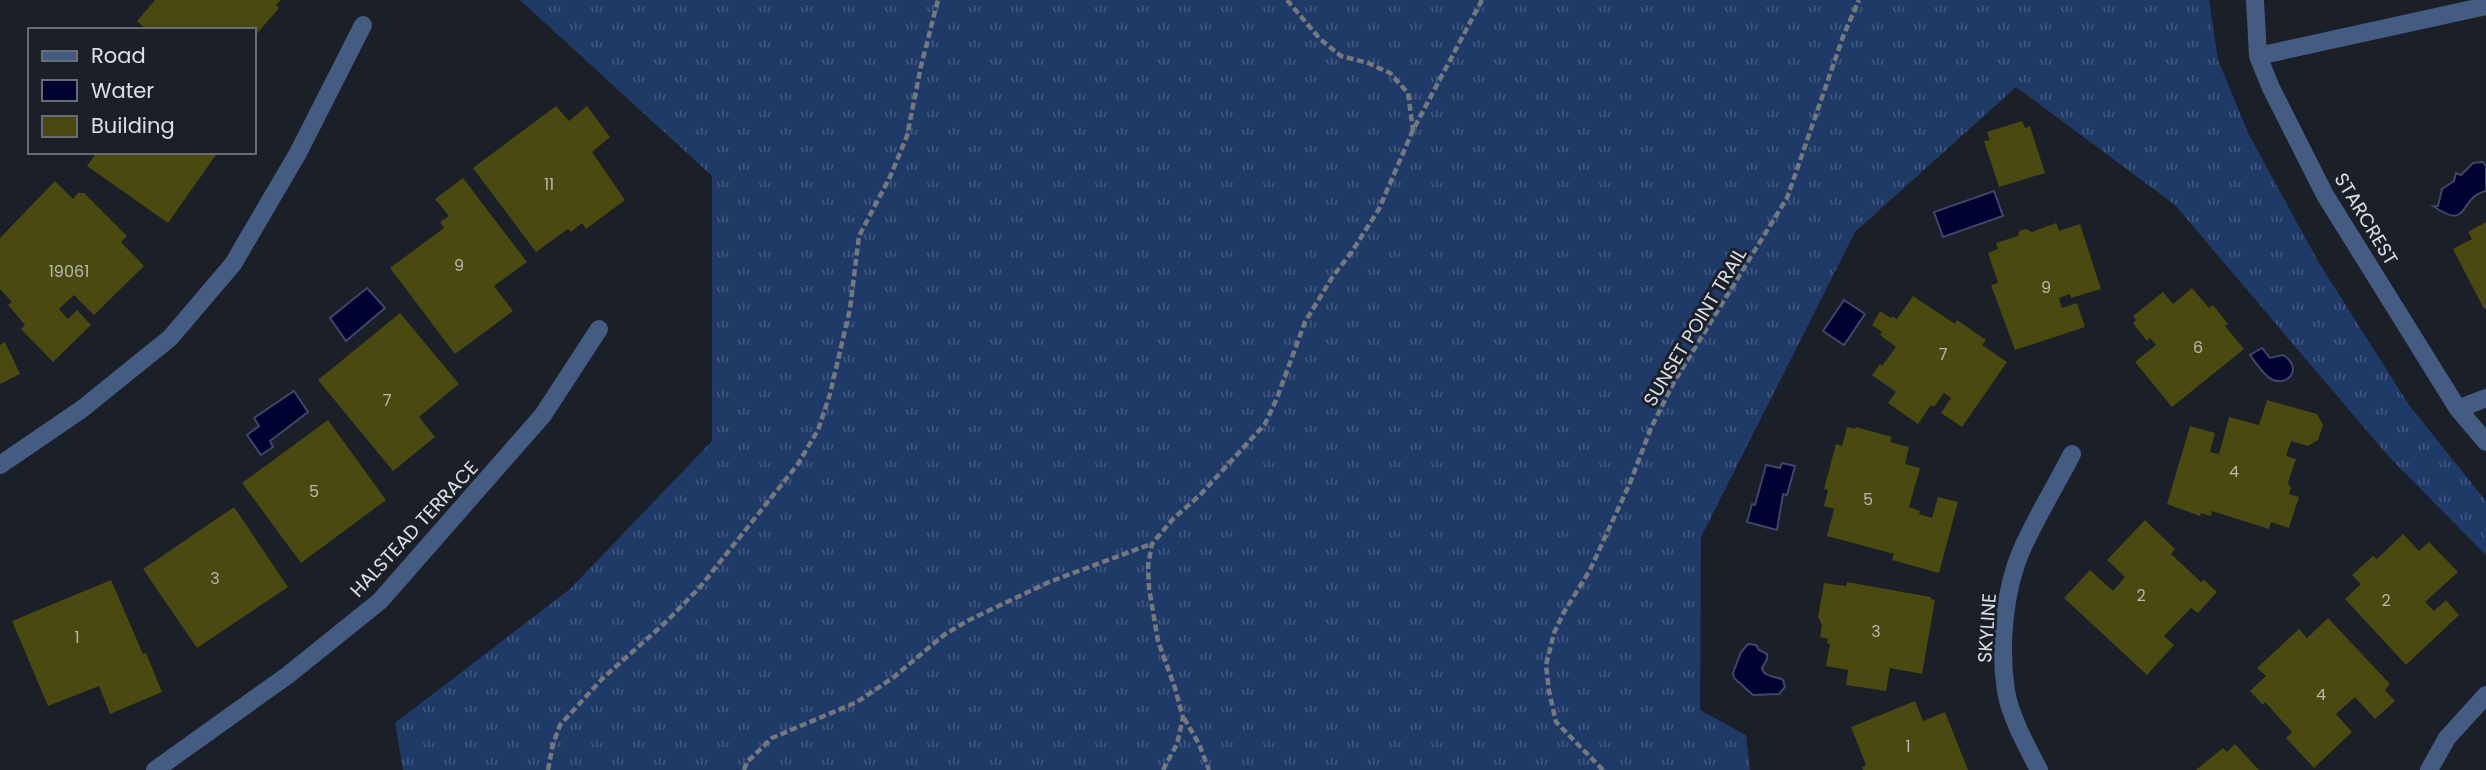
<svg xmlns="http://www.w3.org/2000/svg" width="2486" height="770" viewBox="0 0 2486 770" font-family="Poppins,sans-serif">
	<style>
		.grass { fill: url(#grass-tufts) }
		.water { fill: #000331; stroke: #424567; stroke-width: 2 }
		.building { fill: #494910 }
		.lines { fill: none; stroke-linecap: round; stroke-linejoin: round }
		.path { stroke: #747980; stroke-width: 4.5; stroke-dasharray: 7 3.5; stroke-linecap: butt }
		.minor { stroke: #445b82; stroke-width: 18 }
		.labels { text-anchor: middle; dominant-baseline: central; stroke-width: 6; stroke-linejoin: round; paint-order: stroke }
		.number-label { font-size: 16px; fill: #b7bab0 }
		.street-label { font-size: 19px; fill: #dce0e6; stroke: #1a1f28 }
	</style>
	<defs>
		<pattern id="grass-tufts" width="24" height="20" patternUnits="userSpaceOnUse" patternTransform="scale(1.75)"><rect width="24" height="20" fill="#203a68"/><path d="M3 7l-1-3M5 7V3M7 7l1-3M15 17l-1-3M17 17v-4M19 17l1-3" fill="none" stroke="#40567e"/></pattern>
	</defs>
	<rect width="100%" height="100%" fill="#1a1f28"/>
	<!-- grass -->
	<path class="grass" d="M520,0H2209L2218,60L2249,135L2319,263L2409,405L2486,501V555L2389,457L2175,205L2016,87L1855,232L1701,537L1700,710L1746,735L1750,770H403L395,723L570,589L712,441V176Z"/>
	<!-- water -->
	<path class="water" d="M2483,162L2486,166V191C2457,198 2471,232 2433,206H2438L2442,189L2454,181L2456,173L2461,175L2473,163Z
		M1994,191L2003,216L1943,237L1934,212Z
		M367,288L385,308L346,341L330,318Z
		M1844,300L1865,314L1844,345L1823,331Z
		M2262,348L2270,358L2283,355C2302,366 2291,386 2273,380C2264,376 2256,363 2250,355Z
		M294,391L308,412L270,441L273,447L261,455L247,435L259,426L254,418Z
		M1782,463L1795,466L1787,495L1783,494L1777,530L1747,522L1752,504L1755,505L1766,465L1780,468Z
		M1748,644L1756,645L1759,650L1767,654V659L1762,668C1764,678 1775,675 1783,680L1785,687L1779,694L1753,695L1734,678L1733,673L1741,652Z"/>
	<!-- building -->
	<path class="building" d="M155,0H281L276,5L279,8L254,37V30H147L137,21Z
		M556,106L569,121L587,106L610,137L592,152L625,200L586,229L582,223L571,232L568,229L536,252L473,168Z
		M2022,121L2025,128L2030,126L2045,173L1999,187L1984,141L1990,140L1987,132Z
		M97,152H218L168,223L87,166Z
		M463,178L527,262L494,286L513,311L455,354L390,268L444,228L440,222L449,216L435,199Z
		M55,181L73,199L78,193H84L127,236L121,242L144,266L94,315L74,295L59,309L68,319L77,310L91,325L53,362L21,329L25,325L8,305L12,302L0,289V238Z
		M2486,222V308L2484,309L2453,249L2472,239L2468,232Z
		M2056,223L2059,231L2080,224L2101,289L2071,298L2070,294L2059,298L2062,308L2077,303L2085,327L2015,350L1991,285L1998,283L1988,253L1998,249L1996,243L2018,236L2019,231L2026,229L2032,232Z
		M2192,288L2209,308L2213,305L2228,324L2225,326L2244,349L2172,407L2135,362L2156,345L2150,338L2147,341L2133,323L2136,320L2133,316L2163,292L2173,304Z
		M1913,296L1955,324L1957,320L1986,340L1982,345L2007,362L1962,427L1941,413L1951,398L1944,393L1934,407L1931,405L1918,424L1888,403L1896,392L1872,375L1880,364L1882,366L1896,347L1880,335L1882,332L1872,325L1880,311L1891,318L1892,316L1897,319Z
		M400,313L459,384L419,417L435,437L393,471L318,380Z
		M5,342L20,374L0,384V345Z
		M2267,400L2317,414L2323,425L2318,440L2308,446L2291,441L2286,456L2296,459L2288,483L2291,488L2289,494L2299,497L2289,528L2271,522L2269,529L2212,511L2211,516L2201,513L2200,516L2167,504L2190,426L2215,433L2210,452L2219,454L2229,417L2259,425Z
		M328,420L386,500L301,563L242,483Z
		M1847,427L1855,429L1856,427L1892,437L1890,442L1909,447L1905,464L1920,468L1909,507L1920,511L1919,514L1932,518L1938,497L1958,502L1939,573L1892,560L1894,554L1827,536L1834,509L1824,506L1828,490L1824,489L1836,444L1842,446Z
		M234,507L288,587L197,648L143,569Z
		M2145,520L2175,549L2171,554L2201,582L2204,580L2217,592L2198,613L2191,608L2164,636L2174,645L2147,675L2064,598L2090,570L2113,591L2125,577L2107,560Z
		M2403,534L2419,551L2429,542L2458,572L2425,602L2434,611L2446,600L2459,615L2406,665L2345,599L2361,584L2352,575L2373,556L2377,559Z
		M111,580L143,654L146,653L162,692L110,714L99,686L48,706L12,621Z
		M1847,582L1931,597V599L1935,600L1922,674L1890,668L1886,691L1846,685L1848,670L1826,666L1830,644L1827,643L1828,639L1820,637L1822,625L1818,617L1824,583L1846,586Z
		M2328,618L2390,684L2385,690L2395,701L2375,719L2355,697L2336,714L2352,732L2314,768L2286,738L2292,732L2265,702L2263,705L2250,691L2266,676L2257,668L2299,629L2307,638Z
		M1915,701L1923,721L1945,712L1968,770H1863L1862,767L1866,765L1851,727Z
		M2235,744L2259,770H2196L2223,748L2227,752Z"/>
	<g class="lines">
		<!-- path -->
		<path class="path" d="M1287,0L1320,39L1341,56L1368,63L1390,73L1408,93L1413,130
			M1184,718L1199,744L1209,770
			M548,770L553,744L560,725L603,678L666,622L700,587L798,464L818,430L830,394L850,309L859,236L890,177L907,136L921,66L938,0
			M744,770L747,762L772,738L857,702L894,677L944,635L967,621L1049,582L1151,544
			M1163,770L1177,744L1183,718L1175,688L1158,641L1149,588L1148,566L1152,544L1173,519L1201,494L1265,424L1277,398L1305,322L1333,276L1351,253L1379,209L1413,130L1482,0
			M1603,770L1556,722L1549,691L1546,665L1554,633L1564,612L1590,570L1630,483L1651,428L1674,382L1787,198L1844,34L1859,0"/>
		<!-- minor -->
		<path class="minor" d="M2255,0L2258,56L2271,88L2325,195L2458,409L2486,442
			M2258,56L2486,6
			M2458,409L2486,398
			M0,465L82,409L170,338L233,264L298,153L363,25
			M155,770L288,675L380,601L543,415L599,329
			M2039,770C2027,747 2010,716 2006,691C1999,646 2004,590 2022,549C2037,516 2056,485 2072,454
			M2429,770L2447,738L2486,695"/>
	</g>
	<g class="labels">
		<!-- number labels -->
		<g class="number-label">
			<text x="549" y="184">11</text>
			<text x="459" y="265">9</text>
			<text x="69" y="271">19061</text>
			<text x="2046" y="287">9</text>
			<text x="2198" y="347">6</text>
			<text x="1943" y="354">7</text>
			<text x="387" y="400">7</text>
			<text x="2234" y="471">4</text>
			<text x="314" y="491">5</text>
			<text x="1868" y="499">5</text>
			<text x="215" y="578">3</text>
			<text x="2141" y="595">2</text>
			<text x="2386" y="600">2</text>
			<text x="1876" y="631">3</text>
			<text x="77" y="637">1</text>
			<text x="2321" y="694">4</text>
			<text x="1908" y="746">1</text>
		</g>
		<!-- street labels -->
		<g class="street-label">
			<text transform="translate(2366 219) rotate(59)">STARCREST</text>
			<text transform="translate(1695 327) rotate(-59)">SUNSET POINT TRAIL</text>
			<text transform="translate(414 529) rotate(-47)">HALSTEAD TERRACE</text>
			<text transform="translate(1987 628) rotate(-86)">SKYLINE</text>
		</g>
	</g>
	<!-- legend -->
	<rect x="28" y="28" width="228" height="126" fill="#1a1f28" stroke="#686c74" stroke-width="2"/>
	<rect x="42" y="51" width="35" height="10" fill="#445b82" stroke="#686c74" stroke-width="2"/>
	<text x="91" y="63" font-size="21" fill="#dce0e6">Road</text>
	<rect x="42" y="80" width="35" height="21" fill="#000331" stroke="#686c74" stroke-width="2"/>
	<text x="91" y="98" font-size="21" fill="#dce0e6">Water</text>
	<rect x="42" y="116" width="35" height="21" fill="#494910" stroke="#686c74" stroke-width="2"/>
	<text x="91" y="133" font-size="21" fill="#dce0e6">Building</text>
</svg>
